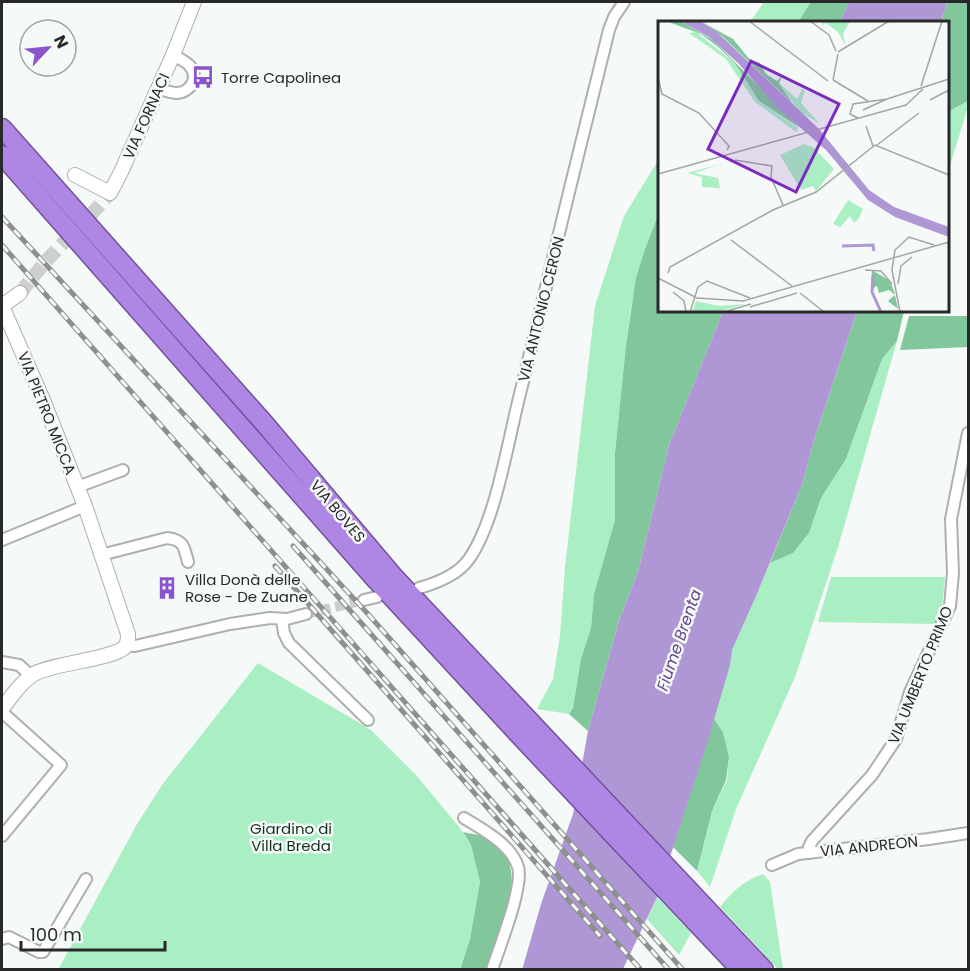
<svg xmlns="http://www.w3.org/2000/svg" width="970" height="971" viewBox="0 0 970 971" font-family="Poppins,sans-serif">
	<style>
		.green { fill: #aaefc3 }
		.forest { fill: #82c69b }
		.water { fill: #af97d6 }
		.lines { fill: none; stroke-linecap: round; stroke-linejoin: round }
		.minor-tunnel { stroke: #cccfce; stroke-width: 10; stroke-dasharray: 10 5; stroke-linecap: butt }
		.tertiary-tunnel { stroke: #cccfce; stroke-width: 14; stroke-dasharray: 14 7; stroke-linecap: butt }
		.minor-casing { stroke: #adb0ae; stroke-width: 14 }
		.tertiary-casing { stroke: #adb0ae; stroke-width: 16 }
		.trunk-casing { stroke: #72519d; stroke-width: 21 }
		.minor { stroke: #fff; stroke-width: 10 }
		.tertiary { stroke: #fff; stroke-width: 14 }
		.trunk { stroke: #ae86e3; stroke-width: 18 }
		.rail-casing { stroke: #8d908e; stroke-width: 5 }
		.rail { stroke: #f5f9f7; stroke-width: 3; stroke-dasharray: 9; stroke-linecap: butt }
		.labels { text-anchor: middle; dominant-baseline: central; stroke-width: 5; stroke-linejoin: round; paint-order: stroke }
		.poi-label { font-size: 15px; fill: #282928; stroke: #f5f9f7; text-anchor: start }
		.street-label { font-size: 15px; fill: #282928; stroke: #f5f9f7 }
		.park-label { font-size: 15px; fill: #13311f; stroke: #f5f9f7 }
		.water-label { font-size: 16px; font-style: italic; fill: #644390; stroke: #f5f9f7 }
		.inset-river { fill: none; stroke: #af97d6; stroke-width: 3 }
		.inset-road { fill: none; stroke: #a3a6a4; stroke-width: 1.5 }
		.view { fill: #7b2cbf; fill-opacity: 0.15; stroke: #7b2cbf; stroke-width: 3 }
		.inset-edge { fill: none; stroke: #282928; stroke-width: 3 }
	</style>
	<rect width="100%" height="100%" fill="#f5f9f7"/>
	<!-- green -->
	<path class="green" d="M764,2H811L798,22H750Z
		M968,101V107L948,172V116L951,110Z
		M659,159V213L645,249L631,308L626,345L615,453V520L594,594L591,628L581,659L573,708L569,714L537,709L553,679L560,636L565,567L595,306L624,216Z
		M897,341L839,544L795,677L736,809L710,887L697,871L712,811L727,780L729,757L723,732L714,719L732,650L770,563L793,553L809,533L821,498L846,459L882,359Z
		M831,577H945L942,608L935,624L818,622Z
		M258,663L371,730L416,775L459,827L471,845L480,882L470,939L460,969L58,970L137,824L162,785Z
		M763,874L770,882L783,969H778L720,907C732,892 743,881 763,874Z
		M657,897L691,933L679,955L647,919Z"/>
	<!-- forest -->
	<path class="forest" d="M811,2H849L840,22H798Z
		M947,2H968V101L951,110L948,116V22H941Z
		M659,213L660,310L723,311L669,445L639,568L619,621L588,731L569,714L573,708L581,659L591,628L594,594L615,520V453L626,345L636,278L645,249Z
		M857,311H904L897,341L882,359L846,459L821,498L809,533L793,553L770,563L802,485L814,440Z
		M909,316H968V347L900,350Z
		M714,719L723,732L729,757L726,780L712,811L697,871L673,847Z
		M463,832C470,834 479,834 486,837C536,864 500,930 487,969L460,970L470,939L480,882L471,845Z"/>
	<!-- water -->
	<path class="water" d="M849,2H947L941,22H840Z
		M723,311H857L814,440L802,485L756,596L732,650L730,665L709,737L657,897L623,969L522,970L541,904L573,814L588,731L619,621L639,568L669,445Z"/>
	<g class="lines">
		<!-- minor-tunnel -->
		<path class="minor-tunnel" d="M306,614L364,600"/>
		<!-- tertiary-tunnel -->
		<path class="tertiary-tunnel" d="M20,293L46,261L98,207L110,193"/>
		<!-- minor casing -->
		<g class="minor-casing">
			<path id="minor" d="M158,88C164,90 170,93 177,93C191,92 200,77 189,65C185,61 178,58 173,55
				M77,487L123,470
				M2,540L85,506
				M101,555L167,538C184,540 184,547 188,562
				M419,588C437,583 458,575 469,559C496,521 508,440 520,394C549,273 579,151 609,30L614,17L624,2
				M364,600L377,597
				M282,619L284,633L289,643L368,720
				M127,645L135,646L230,624L270,618L287,619L306,614
				M2,662L19,665L31,676
				M2,712L61,765L2,836
				M464,818C483,830 511,844 518,867C524,886 499,948 492,970
				M810,853L809,847L812,841L872,775L896,739L910,692L950,606L953,573L951,519L968,433
				M772,865L798,854L929,839L968,833
				M2,939L9,937L39,952H43L86,879"/>
		</g>
		<!-- tertiary casing -->
		<g class="tertiary-casing">
			<path id="tertiary" d="M75,175L110,193L121,172L173,55L194,2
				M2,709C11,697 21,682 34,674C53,663 114,659 125,647C128,643 128,639 128,634L85,506L43,400L2,306L20,293"/>
		</g>
		<!-- trunk casing -->
		<g class="trunk-casing">
			<path id="trunk" d="M2,128L264,423L394,577L764,970
				M2,155L377,581L521,737L741,970"/>
		</g>
		<!-- minor -->
		<use href="#minor" class="minor"/>
		<!-- tertiary -->
		<use href="#tertiary" class="tertiary"/>
		<!-- trunk -->
		<use href="#trunk" class="trunk"/>
		<!-- rail casing -->
		<g class="rail-casing">
			<path id="rail" d="M2,217L368,614L683,970
				M2,245L641,970
				M293,546L669,970
				M275,566L600,936"/>
		</g>
		<!-- rail -->
		<use href="#rail" class="rail"/>
	</g>
	<!-- icons -->
	<defs>
		<g id="bus-bare" transform="scale(1.8)"><path d="M-5-6H5V4H4V6H2V4H-2V6H-4V4H-5ZM-3.5-4V0h7V-4ZM-3.5 1.2v1.5H-2V1.2ZM2 1.2v1.5H3.5V1.2Z" fill="#8a54cc" stroke="#f5f9f7" stroke-width="2.5" paint-order="stroke"/></g>
		<g id="building-bare" transform="scale(1.8)"><path d="M-4-6H4V6H1V3H-1V6H-4ZM-2.5-4.3h1.7v1.8h-1.7ZM.8-4.3h1.7v1.8H.8ZM-2.5-1h1.7V.8h-1.7ZM.8-1h1.7V.8H.8Z" fill="#8a54cc" stroke="#f5f9f7" stroke-width="2.5" paint-order="stroke"/></g>
	</defs>
	<g fill-rule="evenodd">
		<use href="#bus-bare" x="203" y="77"/>
		<use href="#building-bare" x="167" y="588"/>
	</g>
	<g class="labels">
		<!-- poi labels -->
		<g class="poi-label">
			<text x="221" y="77">Torre Capolinea</text>
			<text x="185" y="579">Villa Donà delle<tspan x="185" dy="17">Rose - De Zuane</tspan></text>
		</g>
		<!-- street labels -->
		<g class="street-label">
			<text transform="translate(146 116) rotate(-66)">VIA FORNACI</text>
			<text transform="translate(541 309) rotate(-76)">VIA ANTONIO CERON</text>
			<text transform="translate(47 413) rotate(68)">VIA PIETRO MICCA</text>
			<text transform="translate(338 511) rotate(50)">VIA BOVES</text>
			<text transform="translate(920 675) rotate(-68)">VIA UMBERTO PRIMO</text>
			<text transform="translate(869 846) rotate(-6)">VIA ANDREON</text>
		</g>
		<!-- park labels -->
		<g class="park-label">
			<text x="291" y="828">Giardino di<tspan x="291" dy="17">Villa Breda</tspan></text>
		</g>
		<!-- water labels -->
		<g class="water-label">
			<text transform="translate(679 640) rotate(-71)">Fiume Brenta</text>
		</g>
	</g>
	<!-- overview -->
	<g transform="translate(658 21)">
		<rect width="291" height="291" fill="#f5f9f7"/>
		<path d="M166,0H192L185,13L188,25L180,11L168,2L163,5ZM38,11L76,41L101,80L140,107L138,111L97,81L68,38L31,12ZM121,62L139,78L144,68L147,69L143,82L162,103L141,90ZM146,123L156,127L176,148L158,170L155,165L143,169L122,134ZM63,143L36,152L60,157L62,167L44,166V156L29,152ZM190,179L205,188L201,197L196,202L192,195L182,206L175,203ZM38,280L61,285L88,283L60,291H34Z" fill="#aaefc3"/>
		<path d="M8,0H22L55,19L142,107L101,80L76,41L59,25L43,13ZM42,0L75,18L93,40L102,42L108,53L119,60L125,54L121,62L135,83L64,15ZM214,249L232,260L236,270L240,288L230,280L237,274L231,269L221,272L219,265L213,268Z" fill="#82c69b"/>
		<path d="M22,0H42L60,12L161,108L211,169L236,186L291,206V216L237,196L210,179L168,129L120,87L80,42L51,16Z" fill="#af97d6"/>
		<path class="inset-river" d="M184,225L215,224L216,230M215,254L214,271L223,291"/>
		<path class="inset-road" d="M91,0L170,60M152,0L171,14L178,30M180,31L231,0M0,57L4,73L41,92L71,125L69,129M175,59L210,80M175,59L180,33M263,65L284,0M272,79L291,69M247,85L265,68M205,89L229,78M200,97L192,93L195,83L229,78L291,58M208,105L215,125M219,124L261,92M77,139L114,145L113,156L125,184M0,153L248,84M73,219L134,265M207,249L223,250L234,263M10,252L12,246L115,189L158,171L217,124L291,154M0,257L39,277L85,280L291,221M240,263L243,245L254,236M15,271L26,280L28,291M142,272L166,291M92,286L139,272M32,291L40,266L49,260L92,277M66,291L93,283M242,291L234,249L237,229L251,216L276,224"/>
		<path class="view" d="M93,40L181,83L138,171L50,128Z"/>
		<rect width="291" height="291" class="inset-edge"/>
	</g>
	<!-- border -->
	<rect width="970" height="971" fill="none" stroke="#282928" stroke-width="6"/>
	<!-- north arrow -->
	<g transform="translate(48 48) rotate(64)"><circle r="28" fill="#f5f9f7" stroke="#a3a6a4" stroke-width="1.5"/>
	<path d="M0-4.5L10 22L0 15L-10 22Z" fill="#8a54cc"/>
	<text y="-9" font-size="16" font-weight="bold" text-anchor="middle" fill="#282928">N</text>
	</g>
	<!-- scale -->
	<path d="M21 941v9h144v-9" fill="none" stroke="#282928" stroke-width="3"/>
	<text x="30" y="941" font-size="18" fill="#282928" stroke="#f5f9f7" stroke-width="4.5" paint-order="stroke">100 m</text>
</svg>
